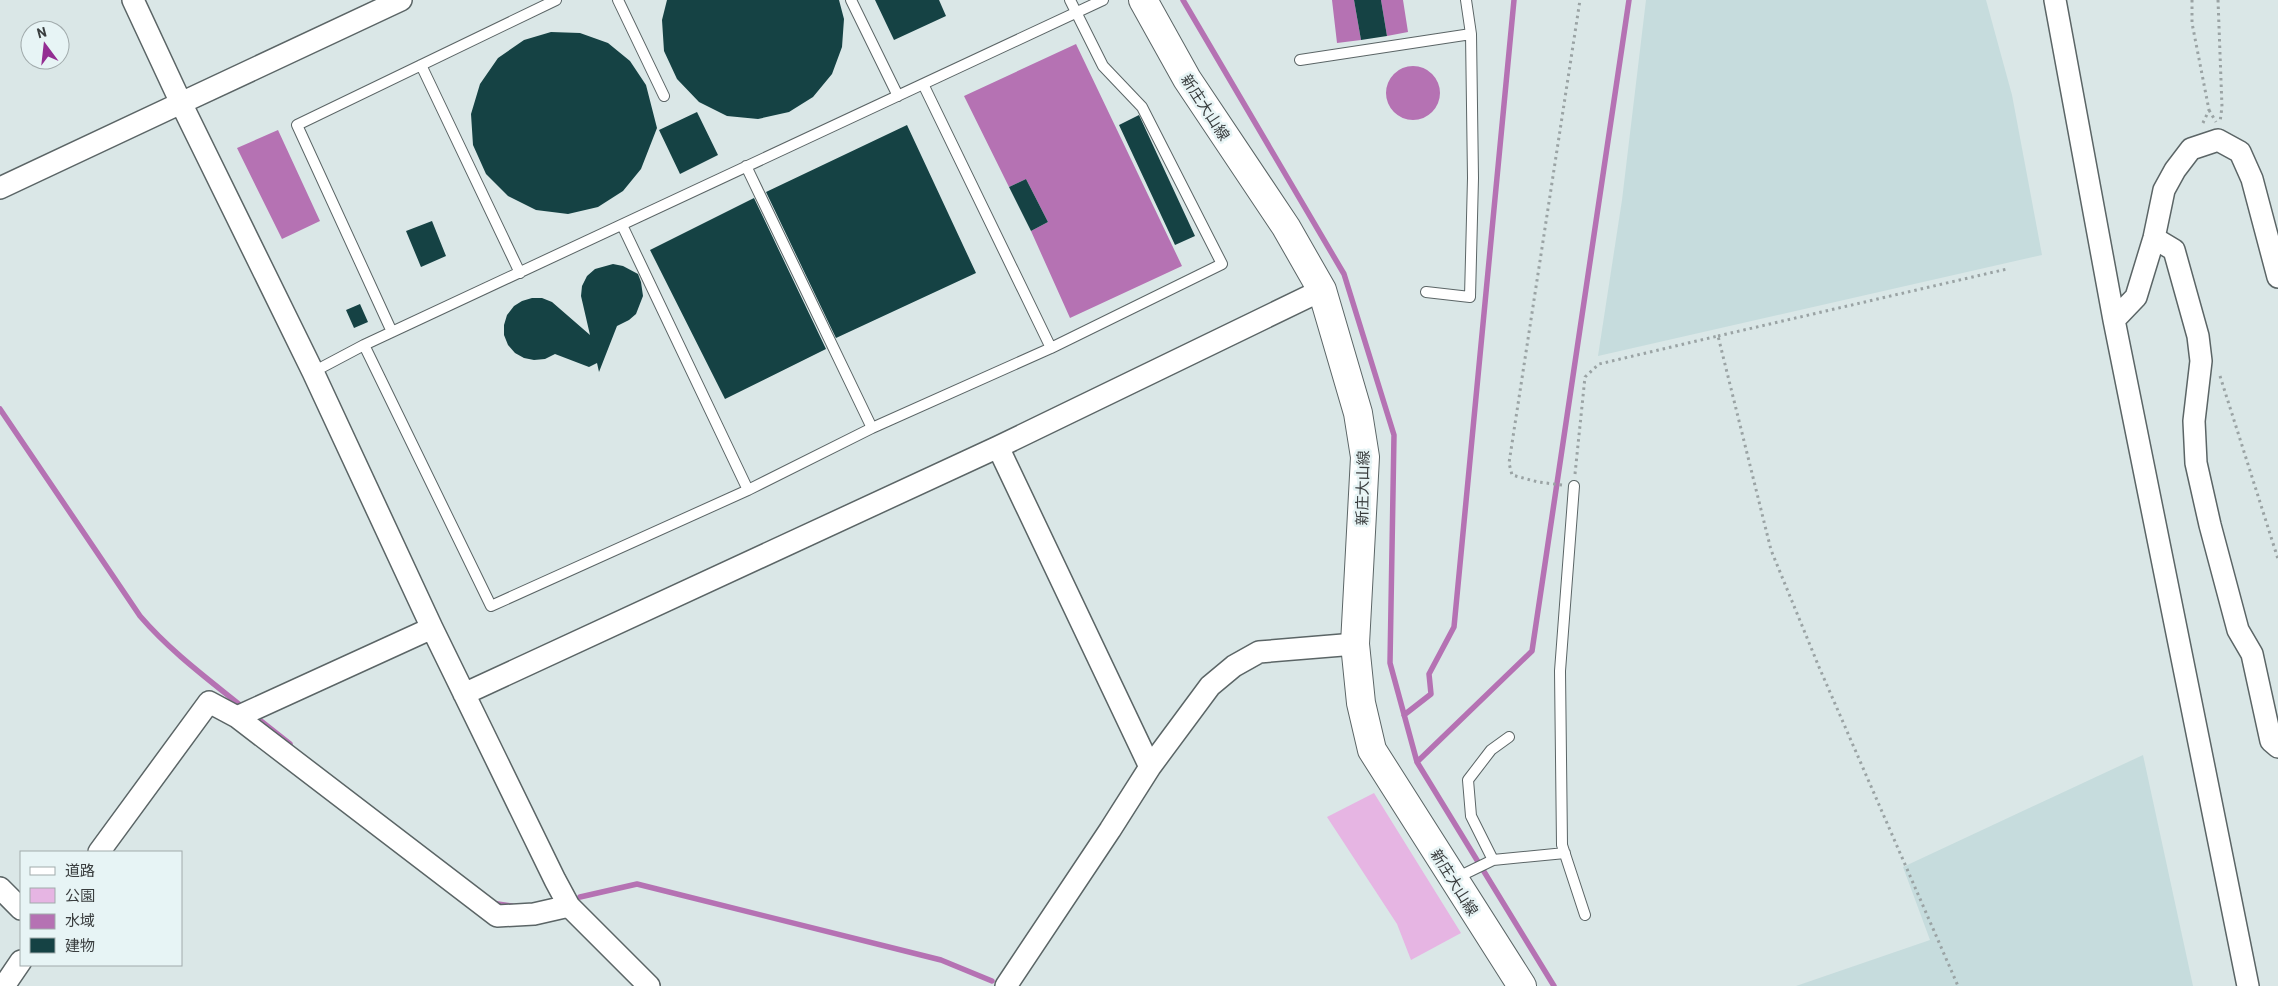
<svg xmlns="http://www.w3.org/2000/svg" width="2278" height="986" viewBox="0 0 2278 986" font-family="Barlow,'Noto Sans JP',sans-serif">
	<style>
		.built { fill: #c6dcdd }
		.green { fill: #e6b5e3 }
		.water { fill: #b572b3 }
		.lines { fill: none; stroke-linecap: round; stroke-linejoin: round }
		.stream { stroke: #b572b3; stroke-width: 5.5 }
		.building { fill: #154244 }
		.lane-casing { stroke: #5b6566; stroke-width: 12 }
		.street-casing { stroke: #5b6566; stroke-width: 24 }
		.secondary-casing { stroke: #5b6566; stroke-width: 30 }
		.path { stroke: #9aa3a4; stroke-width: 3; stroke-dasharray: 2.5 4; stroke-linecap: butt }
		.lane { stroke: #fff; stroke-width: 10 }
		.street { stroke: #fff; stroke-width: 21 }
		.secondary { stroke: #fff; stroke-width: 28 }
		.labels { text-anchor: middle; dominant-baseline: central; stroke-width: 5; stroke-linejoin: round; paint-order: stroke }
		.street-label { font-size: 15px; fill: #393d3e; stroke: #e7f4f5 }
	</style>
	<rect width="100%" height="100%" fill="#dae7e7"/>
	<!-- built -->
	<path class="built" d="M1646,0H1986L2012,95L2042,255L1598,356L1622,200Z
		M2143,755L2193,986H1796L1930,940L1903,867Z"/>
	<!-- green -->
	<path class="green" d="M1374,793L1461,933L1411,960L1397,924L1327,817Z"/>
	<!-- water -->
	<path class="water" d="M1332,0H1354L1361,40L1337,43Z
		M1381,0H1403L1408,32L1387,36Z
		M1076,44L1182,266L1070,318L1031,231L1048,222L1026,179L1009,187L964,96Z
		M1386 93a27 27 0 1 1 54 0a27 27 0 1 1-54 0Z
		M278,130L320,221L282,239L237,148Z"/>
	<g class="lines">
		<!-- stream -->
		<path class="stream" d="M1183,0L1344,274L1394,435L1390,663L1417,762L1554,986
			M0,409L140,616C171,652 208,679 245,709
			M252,714L290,744
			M1404,715L1431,694L1429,674L1454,627L1514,0
			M1417,762L1532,651L1629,0
			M580,897L637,884L941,960L992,981
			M491,903L512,906"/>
	</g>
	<!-- building -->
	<path class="building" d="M667,0H839L844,19L842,47L832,74L813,97L789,112L758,119L727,116L699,102L677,79L664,51L662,20Z
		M875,0H939L946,16L894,40Z
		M1354,0H1381L1387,36L1361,40Z
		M551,32L580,33L608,43L630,61L646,85L657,128L641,169L623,191L598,207L568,214L536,210L508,196L486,174L473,145L471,114L480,84L498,58L524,40Z
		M697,112L718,155L680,174L659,130Z
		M1139,115L1195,236L1175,245L1119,125Z
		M907,125L976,273L836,338L766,192Z
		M1026,179L1048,222L1031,231L1009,187Z
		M754,198L826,349L725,399L650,250Z
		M432,221L446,256L421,267L406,231Z
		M613,264L623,266L638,274L641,282L643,296L636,314L629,320L617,326L599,372L597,363L589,367L555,354L545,359L534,360L524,358L515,353L508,345L504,335V325L507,315L514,306L522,301L532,298H542L552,302L590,335L581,296L582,286L587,276L595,269Z
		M360,304L368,322L354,328L346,310Z"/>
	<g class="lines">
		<!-- lane casing -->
		<g class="lane-casing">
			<path id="lane" d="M618,0L664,96
				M851,0L898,96
				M1300,60L1471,34L1466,0
				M421,65L520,273
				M923,84L1051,348L1222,264L1142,107L1103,66L1070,0
				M746,166L872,428L1051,348
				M622,225L748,490L872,428
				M1426,292L1470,297L1473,178L1471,34
				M392,332L297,125L556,0
				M364,345L491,606L748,490
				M313,372L364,345L1103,0
				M1574,486L1560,671L1562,845L1585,915
				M1493,860L1565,853
				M1454,879L1493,860L1471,816L1468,780L1491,750L1509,737"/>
		</g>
		<!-- street casing -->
		<g class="street-casing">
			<path id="street" d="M401,0L181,103L313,372L432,628L555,880L569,906L649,986
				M2055,0L2114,320L2248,986
				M0,188L181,103L133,0
				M2154,238L2174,250L2198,336L2201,361L2194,421L2196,463L2210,525L2238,630L2252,654L2271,741L2278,747
				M2114,320L2136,297L2154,238L2164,190L2175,170L2191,149L2218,140L2240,152L2252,179L2278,277
				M998,447L1150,767
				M464,694L998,447L1322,290
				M237,717L497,916L534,914L569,906
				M99,852L209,702L237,717L432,628
				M0,888L21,909
				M4,986L21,961
				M1006,986L1110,830L1150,767L1210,686L1234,666L1259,652L1355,644"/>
		</g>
		<!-- secondary casing -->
		<g class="secondary-casing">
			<path id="secondary" d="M1143,0L1187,79L1286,227L1322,290L1358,413L1365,457L1355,644L1361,703L1372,750L1522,986"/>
		</g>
		<!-- path -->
		<path class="path" d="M2192,0V23L2209,110L2202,125
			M2218,0L2222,107L2220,122
			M2209,110L2216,122
			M1718,336L2007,269
			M2220,376L2278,559
			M1575,474L1585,377L1599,364L1718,336L1771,550L1819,667L1958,986
			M1562,485L1538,482L1512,475L1509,463L1580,0"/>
		<!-- lane -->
		<use href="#lane" class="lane"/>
		<!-- street -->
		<use href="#street" class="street"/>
		<!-- secondary -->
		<use href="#secondary" class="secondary"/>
	</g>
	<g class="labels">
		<!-- street labels -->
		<g class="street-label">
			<text transform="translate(1206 107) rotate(57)">新庄大山線</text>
			<text transform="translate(1362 488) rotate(-89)">新庄大山線</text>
			<text transform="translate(1455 882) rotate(58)">新庄大山線</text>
		</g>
	</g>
	<!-- legend -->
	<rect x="20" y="851" width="162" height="115" fill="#e7f4f5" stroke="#a1abac"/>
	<rect x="30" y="867" width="25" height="8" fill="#ffffff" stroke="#a1abac"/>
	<text x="65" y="876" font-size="15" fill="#393d3e">道路</text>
	<rect x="30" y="888" width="25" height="15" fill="#e6b5e3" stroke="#a1abac"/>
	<text x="65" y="901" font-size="15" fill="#393d3e">公園</text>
	<rect x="30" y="914" width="25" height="15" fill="#b572b3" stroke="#a1abac"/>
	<text x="65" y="926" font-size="15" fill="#393d3e">水域</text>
	<rect x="30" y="938" width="25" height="15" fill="#154244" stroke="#a1abac"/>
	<text x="65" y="951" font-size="15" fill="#393d3e">建物</text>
	<!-- north arrow -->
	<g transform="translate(45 45) rotate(345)"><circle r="24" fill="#e7f4f5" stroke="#a1abac"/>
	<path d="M0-4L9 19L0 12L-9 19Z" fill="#932d92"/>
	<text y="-8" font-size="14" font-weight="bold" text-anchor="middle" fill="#393d3e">N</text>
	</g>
</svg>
